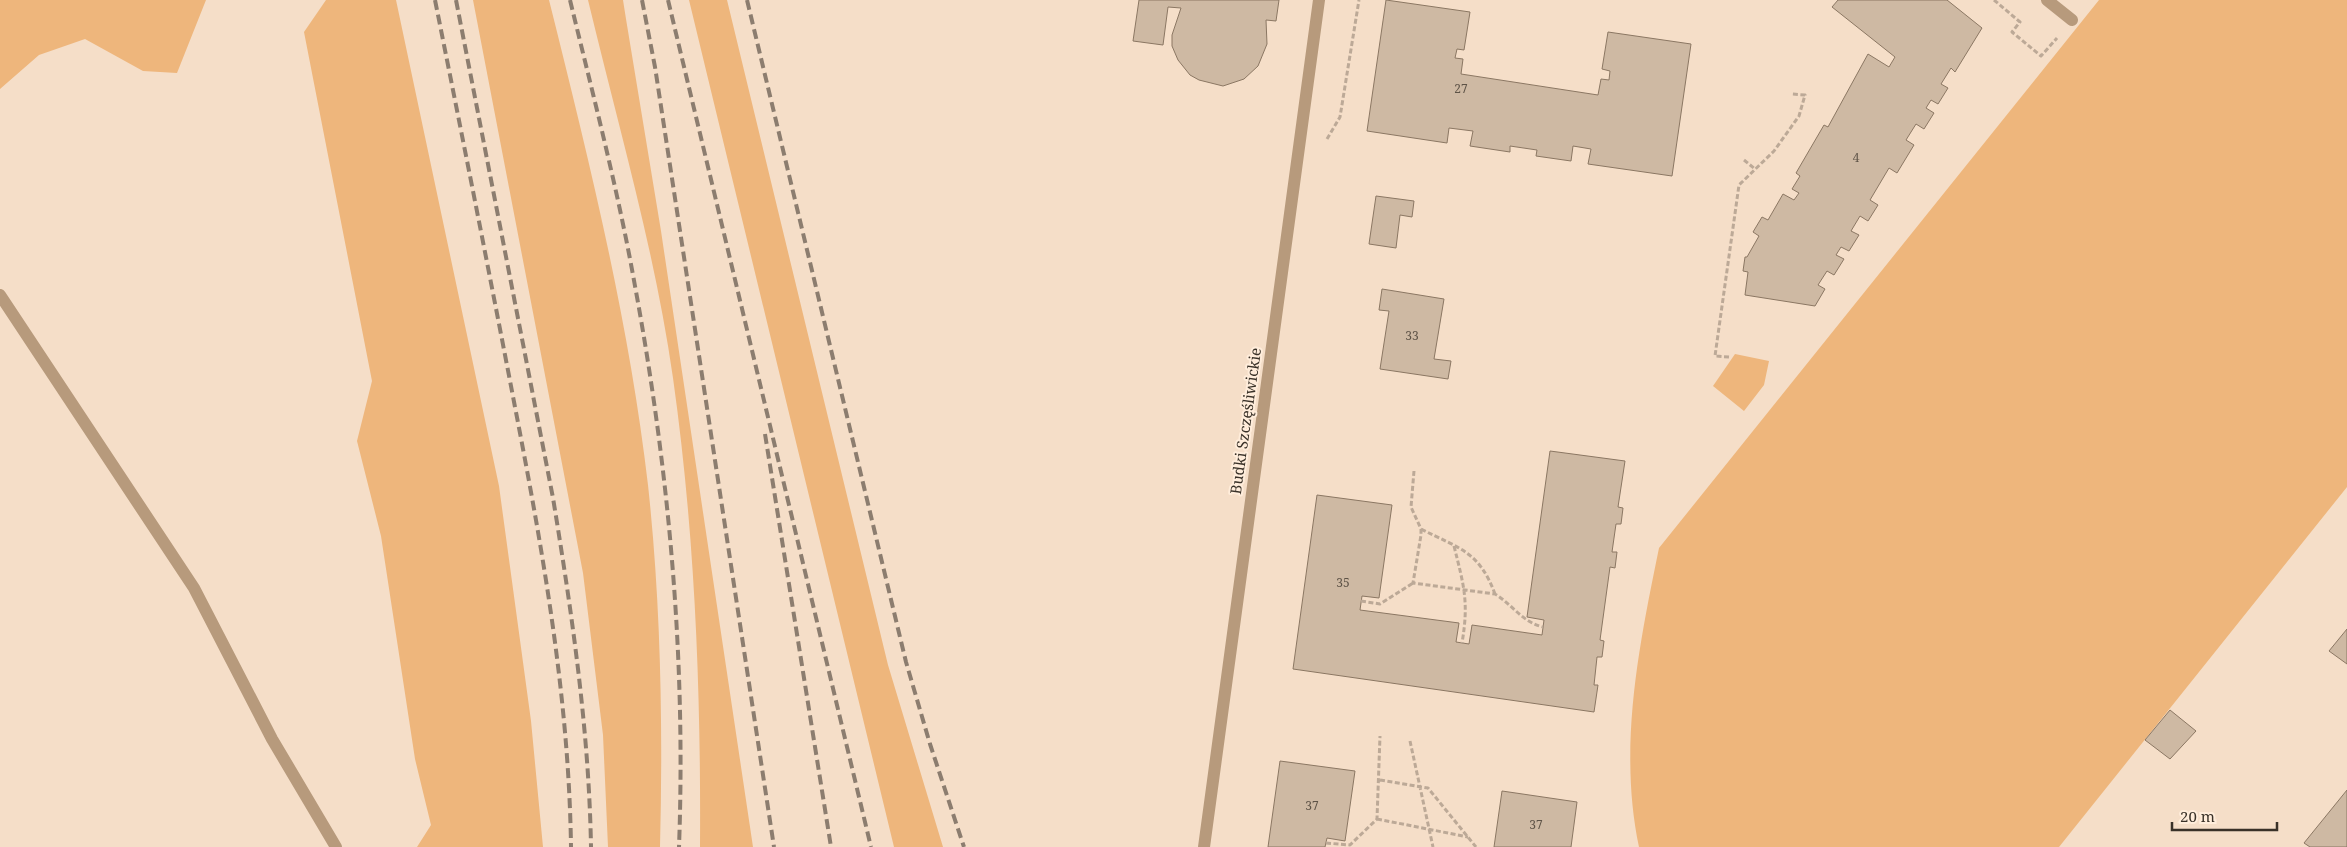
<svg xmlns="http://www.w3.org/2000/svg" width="2347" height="847" viewBox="0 0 2347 847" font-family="'Noto Serif',serif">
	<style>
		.green { fill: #eeb67c }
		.building { fill: #ceb9a3; stroke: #8b7763 }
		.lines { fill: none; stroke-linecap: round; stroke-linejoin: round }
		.path { stroke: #bca997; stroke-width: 3; stroke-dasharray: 5 2.5; stroke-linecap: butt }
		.lane { stroke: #b79a7c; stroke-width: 12 }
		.street { stroke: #b79a7c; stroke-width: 12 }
		.rail { stroke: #8c7d6f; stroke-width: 4; stroke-dasharray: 10 5; stroke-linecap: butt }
		.labels { text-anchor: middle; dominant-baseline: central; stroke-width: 4; stroke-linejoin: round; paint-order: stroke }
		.number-label { font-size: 12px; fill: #5e5347 }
		.street-label { font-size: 15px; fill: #393128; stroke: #ffeddb }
	</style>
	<rect width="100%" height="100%" fill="#f5dec8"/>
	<!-- green -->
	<path class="green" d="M0,0H206L177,73L143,71L85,39L39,55L0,89Z
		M326,0H396L499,486L531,721L543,847H417L431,825L415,759L381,536L357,441L372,381L304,32Z
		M473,0H549C589,160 629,321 648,485C661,605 663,727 660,847H608L603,735L583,573Z
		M588,0H623L626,19L661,231L753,847H700C701,690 695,534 673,378C655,251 618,125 588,0Z
		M689,0H727L888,665L943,847H894Z
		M2099,0H2347V487L2059,847H1639C1618,747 1639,646 1659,548Z
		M1735,354L1769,361L1764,385L1744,411L1713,386Z"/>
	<!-- building -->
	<path class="building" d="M1139,0H1279L1276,21L1266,20L1267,44L1258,66L1244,79L1223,86L1199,80L1190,75L1178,60L1172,46V35L1181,8L1168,7L1163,45L1133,41Z
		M1386,0L1470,12L1464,50L1457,49L1455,58L1463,59L1461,74L1598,95L1601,79L1609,80L1610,71L1602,69L1608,32L1691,44L1672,176L1588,164L1591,149L1573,146L1571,161L1536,156L1537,150L1510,146V152L1470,146L1473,131L1449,128L1447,143L1367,131Z
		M1838,0H1947L1982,28L1955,72L1951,68L1941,84L1948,88L1938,104L1931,100L1926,108L1934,113L1924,129L1916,124L1906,140L1914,145L1897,173L1889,168L1870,200L1878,205L1868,221L1860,216L1851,231L1859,235L1849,251L1841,247L1836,255L1844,259L1834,275L1827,271L1818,285L1825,289L1815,306L1745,295L1748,272L1743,271L1745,257H1747L1759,236L1753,232L1762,217L1768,220L1783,194L1794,200L1799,193L1792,189L1800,176L1796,173L1824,125L1828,127L1868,54L1889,67L1895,57L1832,7Z
		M1376,196L1414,201L1412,217L1400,215L1396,248L1369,244Z
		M1382,289L1444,299L1434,359L1451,361L1448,379L1380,369L1389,311L1379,310Z
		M1550,451L1625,461L1618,507L1623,508L1621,524H1616L1612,552H1617L1615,568L1610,567L1600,640L1604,641L1602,657H1597L1594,685H1598L1594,712L1293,669L1317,495L1392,505L1379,598L1362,596L1360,610L1459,623L1456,642L1469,644L1472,625L1542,635L1544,620L1527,617Z
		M2347,629V664L2329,651Z
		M2170,710L2196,731L2170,759L2145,740Z
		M1280,761L1355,771L1345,841L1327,838L1325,847H1268Z
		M2347,790V847H2310L2304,843Z
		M1502,791L1577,802L1571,847H1494Z"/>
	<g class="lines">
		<!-- path -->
		<path class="path" d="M1994,0L2020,22L2012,32L2041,56L2057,38
			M1327,139L1340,117L1359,0
			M1744,160L1755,169
			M1729,357L1715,356L1739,185L1774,151L1799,116L1805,95L1792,94
			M1414,471L1411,507L1421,529V535L1413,583L1495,594C1513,605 1522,622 1543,627
			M1421,529C1460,549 1479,551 1495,594
			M1454,546C1464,586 1469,602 1462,643
			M1361,601L1380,604L1413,583
			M1410,741L1433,847
			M1380,780L1428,788L1476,847
			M1377,819L1468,837
			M1326,843L1350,845L1377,819L1380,736"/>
		<!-- lane -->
		<path class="lane" d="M0,295L194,588L272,739L336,847"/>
		<!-- street -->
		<path class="street" d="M2047,0L2072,20
			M1204,847L1319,0"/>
		<!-- rail -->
		<path class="rail" d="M435,0C462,135 489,271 515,407C543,552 569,699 571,847
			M456,0L553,498C572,614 589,730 591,847
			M570,0C593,95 618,190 635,286C669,471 686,658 679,847
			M642,0L655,67L774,847
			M668,0L871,847
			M747,0L906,662L930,744L964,847
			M765,434L831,847"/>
	</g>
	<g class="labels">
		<!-- number labels -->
		<g class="number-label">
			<text x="1461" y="88">27</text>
			<text x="1856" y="157">4</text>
			<text x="1412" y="335">33</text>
			<text x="1343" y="582">35</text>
			<text x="1312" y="805">37</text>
			<text x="1536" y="824">37</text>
		</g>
		<!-- street labels -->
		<g class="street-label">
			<text transform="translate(1245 421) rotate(-82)">Budki Szczęśliwickie</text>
		</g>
	</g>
	<!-- scale -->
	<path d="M2172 822v8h105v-8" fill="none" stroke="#393128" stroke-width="2.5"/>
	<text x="2180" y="822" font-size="15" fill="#393128" stroke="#ffeddb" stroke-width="4" paint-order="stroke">20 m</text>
</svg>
